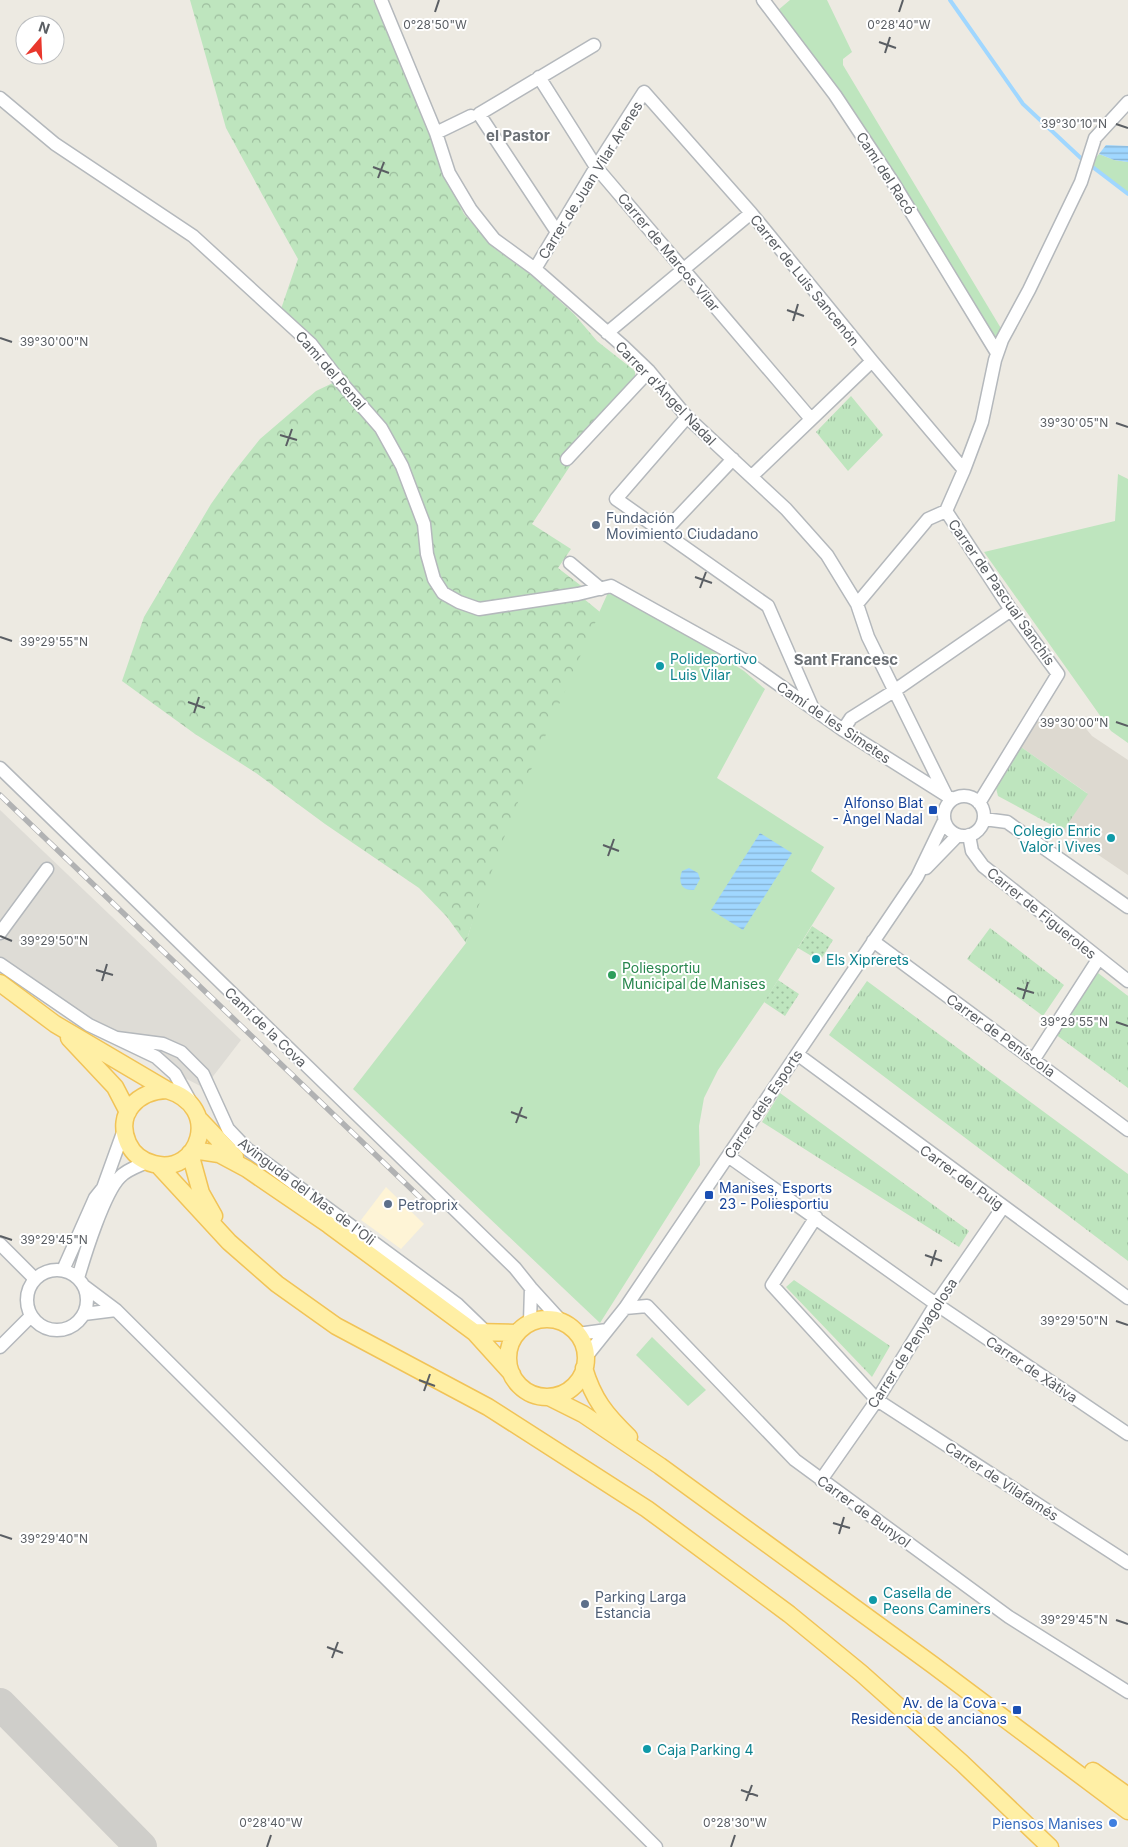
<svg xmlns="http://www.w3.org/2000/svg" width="1128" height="1847" viewBox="0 0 1128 1847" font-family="Inter,sans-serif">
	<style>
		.commercial { fill: #fef4d6 }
		.industrial { fill: #dedcd6 }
		.education { fill: #ddd9d0 }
		.grass { fill: #bee5be }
		.forest { fill: url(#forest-crowns) }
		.park { fill: url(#park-tufts) }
		.garden { fill: url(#garden-dots) }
		.water { fill: url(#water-rules) }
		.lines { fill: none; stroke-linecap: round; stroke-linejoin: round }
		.stream { stroke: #a0d7ff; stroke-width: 4 }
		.taxiway { stroke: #cfceca; stroke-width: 32 }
		.minor-casing { stroke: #b4b8bc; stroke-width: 15 }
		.major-casing { stroke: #f1c357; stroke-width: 19 }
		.minor { stroke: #fff; stroke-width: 12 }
		.major { stroke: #ffefa5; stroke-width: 16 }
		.rail-casing { stroke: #b1b2b3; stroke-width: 5.5 }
		.rail { stroke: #fff; stroke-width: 4; stroke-dasharray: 11; stroke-linecap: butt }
		.ticks { fill: none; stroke: #5a5e63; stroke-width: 2 }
		.service-dot { fill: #5c6f8a; stroke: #fff; stroke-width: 2 }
		.culture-dot { fill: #0f9aa8; stroke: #fff; stroke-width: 2 }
		.transit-dot { fill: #1a4fb4; stroke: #fff; stroke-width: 2 }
		.leisure-dot { fill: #2e9e5b; stroke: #fff; stroke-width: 2 }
		.shop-dot { fill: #3f7fe0; stroke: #fff; stroke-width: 2 }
		.labels { text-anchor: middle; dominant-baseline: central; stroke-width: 4; stroke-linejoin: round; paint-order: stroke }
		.street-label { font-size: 14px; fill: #5a5e63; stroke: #fff }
		.service-label { font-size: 14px; fill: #4e5e75; stroke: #fff; text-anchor: start }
		.culture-label { font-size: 14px; fill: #0d838f; stroke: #fff; text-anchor: start }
		.transit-label { font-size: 14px; fill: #164399; stroke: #fff; text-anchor: end }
		.leisure-label { font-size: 14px; fill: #27864d; stroke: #fff; text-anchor: start }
		.shop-label { font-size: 14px; fill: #366cbe; stroke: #fff; text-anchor: end }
		.neighbourhood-label { font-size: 15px; font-weight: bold; fill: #6b7075; stroke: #fff }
		.ticks-label { font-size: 12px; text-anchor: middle; fill: #5a5e63; stroke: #fff; stroke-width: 4; stroke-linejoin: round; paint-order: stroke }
	</style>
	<defs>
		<pattern id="forest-crowns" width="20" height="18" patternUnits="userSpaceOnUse" patternTransform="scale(1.25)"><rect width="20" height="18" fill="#bee5be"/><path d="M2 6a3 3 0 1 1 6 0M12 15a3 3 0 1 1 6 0" fill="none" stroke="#9dbd9e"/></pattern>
		<pattern id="park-tufts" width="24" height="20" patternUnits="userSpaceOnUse" patternTransform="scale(1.25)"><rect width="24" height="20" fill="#bee5be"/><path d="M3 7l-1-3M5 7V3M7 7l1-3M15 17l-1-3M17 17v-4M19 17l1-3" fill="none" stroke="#9dbd9e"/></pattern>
		<pattern id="garden-dots" width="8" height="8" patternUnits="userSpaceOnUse" patternTransform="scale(1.25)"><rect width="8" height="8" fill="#bee5be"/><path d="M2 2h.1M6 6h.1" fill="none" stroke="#9dbd9e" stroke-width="1.8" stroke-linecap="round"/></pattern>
		<pattern id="water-rules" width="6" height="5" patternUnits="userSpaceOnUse" patternTransform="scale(1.25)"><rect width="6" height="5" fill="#a0d7ff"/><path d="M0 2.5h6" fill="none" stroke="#85b2d2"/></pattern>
	</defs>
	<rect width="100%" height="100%" fill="#edeae2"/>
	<!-- commercial -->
	<path class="commercial" d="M386,1187L424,1224L401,1249L361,1220Z"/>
	<!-- industrial -->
	<path class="industrial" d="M0,810L241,1040L204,1088L76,1021L0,965Z"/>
	<!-- education -->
	<path class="education" d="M1062,720L1083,725L1092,736L1128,760V875L1063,831L1087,793L1021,747L1037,722Z"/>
	<!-- grass -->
	<path class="grass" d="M790,0H827L852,52L843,59V65L1005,335L997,353L777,11Z
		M1099,154L1114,160L1128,162V194L1090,165Z
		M1118,474L1128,479V743L1111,731L984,552L1115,521Z
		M611,586L744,671L765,689L717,778L824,847L811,871L835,888L765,1001L718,1070L704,1098L699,1126L700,1165L600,1323L353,1089L466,943L473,919L510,819L547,728Z
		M652,1337L706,1390L688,1406L636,1355Z"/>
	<!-- forest -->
	<path class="forest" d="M190,0H373L431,122L445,175L464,214L494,248L530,274L574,314L597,341L635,371V377L594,426L560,458L570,466L532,524L571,549L558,568L584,588L550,598L578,594L600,612C562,697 524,781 493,868C484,893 473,918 466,943L447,917L419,888L325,824L256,773L195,734L122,681L144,617L211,504L233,473L260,439L316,391L339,380C365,408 384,430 401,465C409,480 412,498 420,512L407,470L386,429L333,369L313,342L281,309L298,259L275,218L226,128Z"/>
	<!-- park -->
	<path class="park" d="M851,396L883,435L848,471L816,432Z
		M1021,747L1088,794L1063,831L998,796L995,784Z
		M990,928L1064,985L1043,1016L967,959Z
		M1098,973L1128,996V1088L1055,1034Z
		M867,981L1128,1174V1261L829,1035Z
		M780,1093L969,1231L959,1247L762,1122Z
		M794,1280L890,1346L872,1377L786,1287Z"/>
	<!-- garden -->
	<path class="garden" d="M812,926L833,940L820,961L798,948Z
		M778,980L799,994L785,1016L764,1002Z"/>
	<!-- water -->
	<path class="water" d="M1106,145L1128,146V162L1114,160L1099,154Z
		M760,833L792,853L743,930L711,910Z
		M689,868L698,873L700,879L694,890C681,891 678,882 682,871Z"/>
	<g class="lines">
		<!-- stream -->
		<path class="stream" d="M950,0L1023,104L1084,161
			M1090,165L1128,194"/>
		<!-- taxiway -->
		<path class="taxiway" d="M0,1704L141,1847"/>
		<!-- minor casing -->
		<g class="minor-casing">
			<path id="minor" d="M381,0L436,133L449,173L471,210L494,239L535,269L624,347L649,371L687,417L786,509L827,555L857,604L868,637L946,795
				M763,0L835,95L894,184L997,353
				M539,77L596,167L811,419
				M0,98L55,144L193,236L311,344L339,380L381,428L402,466L424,524L427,554L434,579L443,593L459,602L479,609L578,594L611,586L744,660L843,730L952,799
				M436,133L471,116
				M557,232L479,114L594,45
				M535,269L596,167L644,92L751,213L872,361L964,470
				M607,333L751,213
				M687,417L616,499L768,606L813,709
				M567,459L649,371
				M752,476L872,361
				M946,511L1011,610L1058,674L979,803
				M664,532L733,459
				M570,563L601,589
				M857,604L928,519L946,511L964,470L982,422L995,360L1002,340L1029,290L1081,182L1095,138L1128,102
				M843,730L851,718L894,691L1011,610
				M0,768L515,1268L531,1288L562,1322
				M944 816a20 20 0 1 1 40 0a20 20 0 1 1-40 0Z
				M984,819L1007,822L1128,907
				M969,835L972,851L983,866L1128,981
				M926,868L958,835
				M0,933L47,869
				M873,941L1128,1130
				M0,964L89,1025L156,1057L175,1074L190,1101
				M117,1038L163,1044L181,1052L203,1074L228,1129L247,1149L457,1304L487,1333
				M797,1054L1128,1298
				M1034,1059L1099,958
				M728,1156L936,1304L1128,1434
				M816,1217L772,1285L877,1400L1128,1563
				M0,1244L34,1278
				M27 1300a30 30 0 1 1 60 0a30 30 0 1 1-60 0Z
				M63,1270L95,1198L103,1188L125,1127
				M78,1278C85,1254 104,1193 120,1177C126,1170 138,1166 147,1162
				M84,1286L116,1310L656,1847
				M625,1308L647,1306L795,1460L1009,1617L1128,1692
				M84,1314L116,1310
				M530,1322L531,1288
				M578,1334L607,1330
				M0,1347L31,1316
				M585,1358L625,1308L917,877L944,821
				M821,1480L877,1400L936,1304L1003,1207"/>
		</g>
		<!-- major casing -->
		<g class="major-casing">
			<path id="major" d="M0,983L55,1024L167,1090C223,1107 199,1176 154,1164C142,1161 133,1154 128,1143C115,1113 138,1091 167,1090
				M69,1038L115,1087L128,1112
				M200,1120L235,1157
				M193,1150L219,1154L247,1169L329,1225L474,1332L512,1374
				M190,1153L201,1193L214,1216
				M158,1165L229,1242L277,1284L336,1326L488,1407L647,1509L789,1614L861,1673L962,1763L1050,1847
				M508 1358a39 39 0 1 1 78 0a39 39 0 1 1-78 0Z
				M474,1332L517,1333
				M584,1368C593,1399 606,1415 629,1437
				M549,1397L583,1414L660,1466L933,1665L1128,1811
				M1093,1771L1128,1796"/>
		</g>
		<!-- minor -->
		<use href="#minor" class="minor"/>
		<!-- major -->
		<use href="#major" class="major"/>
		<!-- rail casing -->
		<g class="rail-casing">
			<path id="rail" d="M0,795L428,1205"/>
		</g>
		<!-- rail -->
		<use href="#rail" class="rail"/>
	</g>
	<!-- ticks -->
	<path class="ticks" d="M435,12L439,0M899,12L903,0M879,42L896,48M885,53L890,37M1116,124L1128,128M373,167L389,173M378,178L384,162M787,310L804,316M793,321L798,304M0,338L12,342M1116,423L1128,427M280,435L297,440M286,446L292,429M695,577L712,583M700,588L706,572M0,637L12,641M188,702L205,708M194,713L199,697M1116,722L1128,726M603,845L619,851M608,856L614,839M0,936L12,941M96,970L113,975M102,981L107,964M1017,988L1034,993M1023,999L1028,982M1116,1022L1128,1026M511,1112L527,1118M516,1123L522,1107M0,1236L12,1240M925,1255L942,1261M931,1266L936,1250M1116,1321L1128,1325M419,1380L435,1386M424,1391L430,1374M833,1523L850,1528M839,1534L844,1517M0,1535L12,1539M1116,1620L1128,1624M327,1647L343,1653M332,1658L338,1642M741,1790L758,1796M746,1801L752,1785M267,1847L271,1835M731,1847L735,1835"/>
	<!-- markers -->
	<g class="service-dot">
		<circle cx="596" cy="525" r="5"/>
		<circle cx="388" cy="1204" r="5"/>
		<circle cx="585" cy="1604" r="5"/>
	</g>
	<g class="culture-dot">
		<circle cx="660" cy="666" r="5"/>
		<circle cx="1111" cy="838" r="5"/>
		<circle cx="816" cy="959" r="5"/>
		<circle cx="873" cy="1600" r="5"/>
		<circle cx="647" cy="1749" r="5"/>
	</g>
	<g class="transit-dot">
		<rect x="928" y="805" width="10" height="10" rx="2.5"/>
		<rect x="704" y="1190" width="10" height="10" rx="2.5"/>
		<rect x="1012" y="1705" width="10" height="10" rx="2.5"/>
	</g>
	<circle class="leisure-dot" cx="612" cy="975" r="5"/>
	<circle class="shop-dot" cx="1113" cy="1823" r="5"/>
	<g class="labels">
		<!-- street labels -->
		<g class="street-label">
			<text transform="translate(886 173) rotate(57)">Camí del Racó</text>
			<text transform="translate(590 180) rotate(-58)">Carrer de Juan Vilar Arenes</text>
			<text transform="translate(669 252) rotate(50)">Carrer de Marcos Vilar</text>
			<text transform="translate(805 280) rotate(51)">Carrer de Luis Sancenón</text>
			<text transform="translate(331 370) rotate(49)">Camí del Penal</text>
			<text transform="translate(666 393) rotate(46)">Carrer d'Àngel Nadal</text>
			<text transform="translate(1002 592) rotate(55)">Carrer de Pascual Sanchís</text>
			<text transform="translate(834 722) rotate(34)">Camí de les Simetes</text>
			<text transform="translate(1042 913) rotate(39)">Carrer de Figueroles</text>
			<text transform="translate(266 1027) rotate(44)">Camí de la Cova</text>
			<text transform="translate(1001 1035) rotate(36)">Carrer de Peníscola</text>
			<text transform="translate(763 1104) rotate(-56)">Carrer dels Esports</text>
			<text transform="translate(962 1177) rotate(36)">Carrer del Puig</text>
			<text transform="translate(307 1191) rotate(37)">Avinguda del Mas de l'Oli</text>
			<text transform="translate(912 1343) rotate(-57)">Carrer de Penyagolosa</text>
			<text transform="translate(1032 1369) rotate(34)">Carrer de Xàtiva</text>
			<text transform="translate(1002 1481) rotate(33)">Carrer de Vilafamés</text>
			<text transform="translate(864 1511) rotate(36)">Carrer de Bunyol</text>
		</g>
		<!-- service labels -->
		<g class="service-label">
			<text x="606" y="517">Fundación<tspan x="606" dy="16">Movimiento Ciudadano</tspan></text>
			<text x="398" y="1204">Petroprix</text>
			<text x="595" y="1596">Parking Larga<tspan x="595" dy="16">Estancia</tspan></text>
		</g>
		<!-- culture labels -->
		<g class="culture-label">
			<text x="670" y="658">Polideportivo<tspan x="670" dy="16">Luis Vilar</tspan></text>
			<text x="1101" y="830" text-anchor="end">Colegio Enric<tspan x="1101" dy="16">Valor i Vives</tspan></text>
			<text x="826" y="959">Els Xiprerets</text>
			<text x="883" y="1592">Casella de<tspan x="883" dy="16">Peons Caminers</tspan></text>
			<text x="657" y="1749">Caja Parking 4</text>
		</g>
		<!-- transit labels -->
		<g class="transit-label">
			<text x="923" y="802">Alfonso Blat<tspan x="923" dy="16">- Àngel Nadal</tspan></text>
			<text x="719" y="1187" text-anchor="start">Manises, Esports<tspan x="719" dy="16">23 - Poliesportiu</tspan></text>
			<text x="1007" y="1702">Av. de la Cova -<tspan x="1007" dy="16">Residencia de ancianos</tspan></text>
		</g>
		<!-- leisure labels -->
		<g class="leisure-label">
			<text x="622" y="967">Poliesportiu<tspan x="622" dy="16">Municipal de Manises</tspan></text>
		</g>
		<!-- shop labels -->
		<g class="shop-label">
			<text x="1103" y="1823">Piensos Manises</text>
		</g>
		<!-- neighbourhood labels -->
		<g class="neighbourhood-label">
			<text x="518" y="135">el Pastor</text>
			<text x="846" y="659">Sant Francesc</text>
		</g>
	</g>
	<g class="ticks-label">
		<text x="435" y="29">0°28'50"W</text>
		<text x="899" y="29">0°28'40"W</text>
		<text x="1074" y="128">39°30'10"N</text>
		<text x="54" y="346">39°30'00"N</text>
		<text x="1074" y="427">39°30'05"N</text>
		<text x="54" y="646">39°29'55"N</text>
		<text x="1074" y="727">39°30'00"N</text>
		<text x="54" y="945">39°29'50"N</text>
		<text x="1074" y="1026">39°29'55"N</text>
		<text x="54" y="1244">39°29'45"N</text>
		<text x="1074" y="1325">39°29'50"N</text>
		<text x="54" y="1543">39°29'40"N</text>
		<text x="1074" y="1624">39°29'45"N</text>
		<text x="271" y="1827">0°28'40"W</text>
		<text x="735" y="1827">0°28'30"W</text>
	</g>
	<!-- north arrow -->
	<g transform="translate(40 40) rotate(19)"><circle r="24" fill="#ffffff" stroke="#bdbfc1"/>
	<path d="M0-4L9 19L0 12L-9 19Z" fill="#e9372c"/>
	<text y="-8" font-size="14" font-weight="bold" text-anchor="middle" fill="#5a5e63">N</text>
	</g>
</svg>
